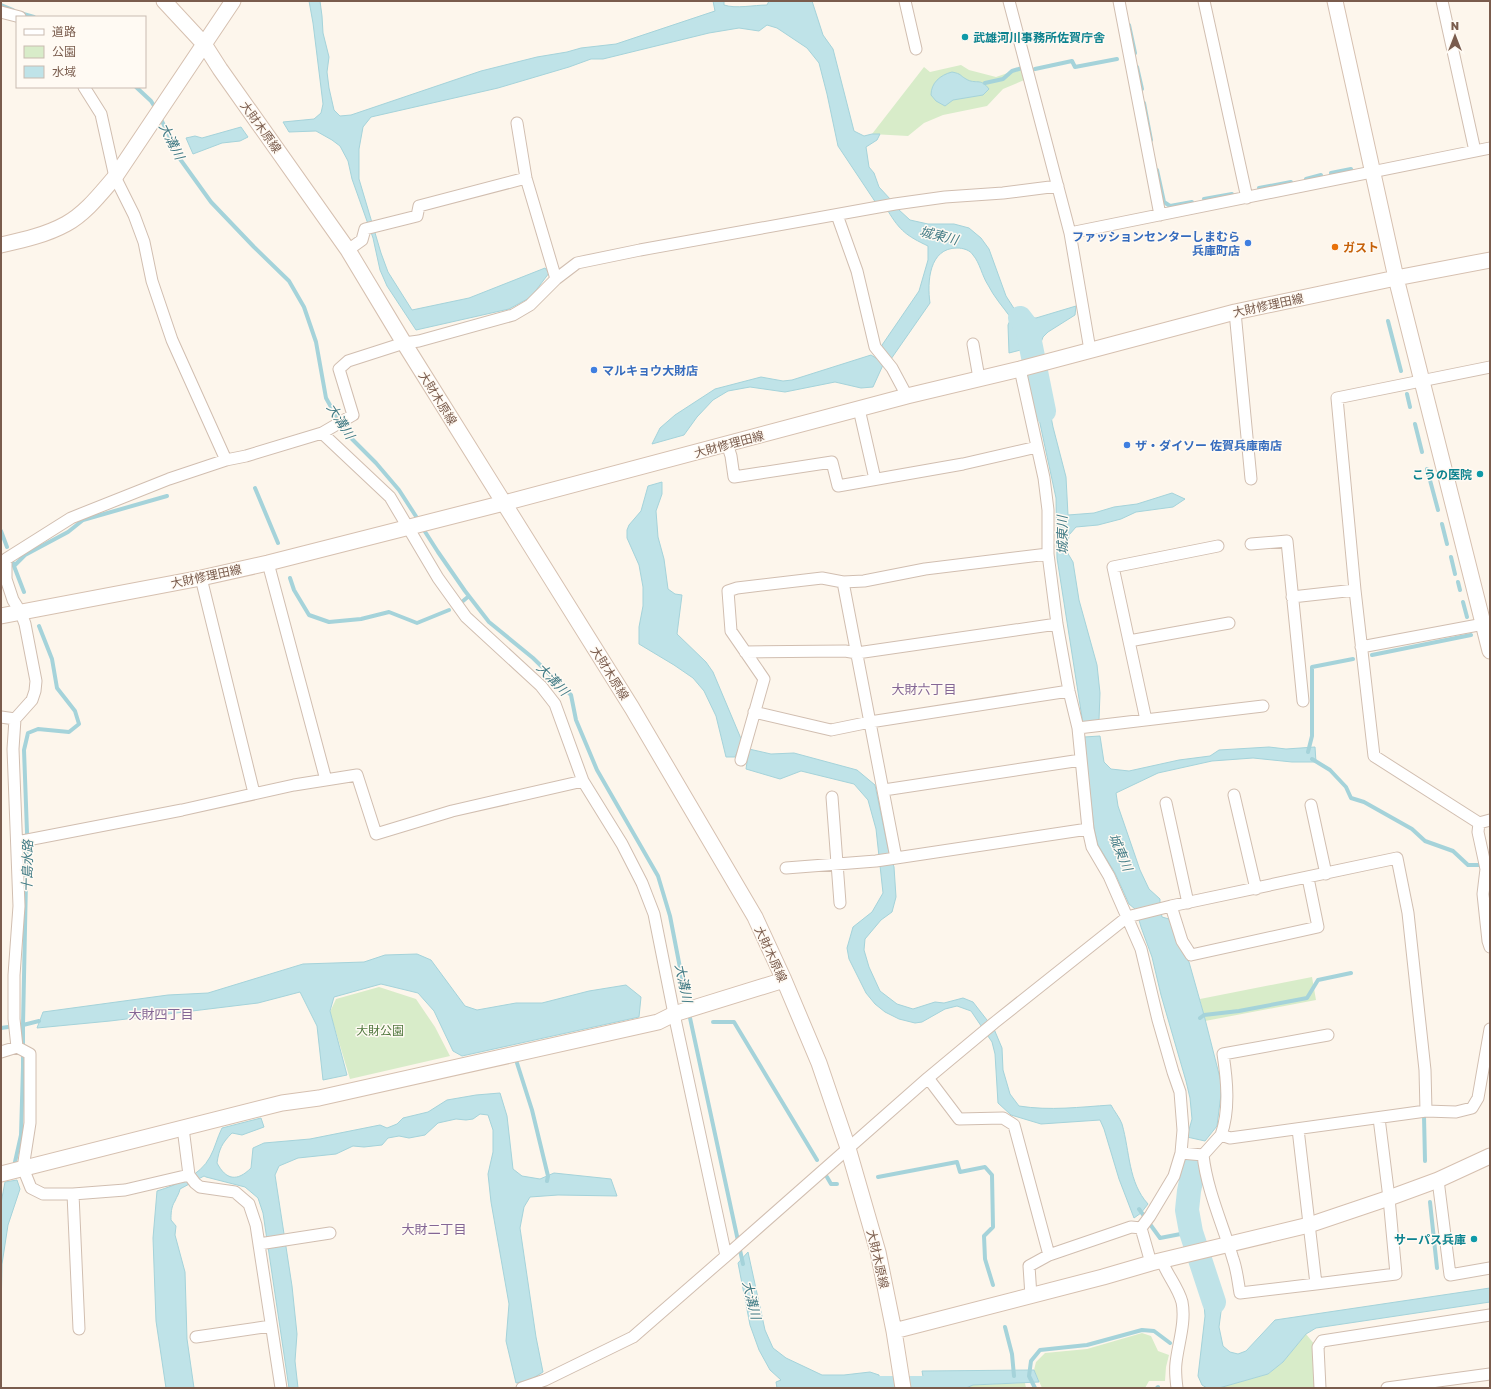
<svg xmlns="http://www.w3.org/2000/svg" width="1491" height="1389" viewBox="0 0 1491 1389" font-family="'Golos Text','Noto Sans JP',sans-serif">
	<style>
		.green { fill: #d8ecc9 }
		.water { fill: #bfe3e8; stroke: #a5d3da }
		.lines { fill: none; stroke-linecap: round; stroke-linejoin: round }
		.stream { stroke: #a5d3da; stroke-width: 4 }
		.river { stroke: #bfe3e8; stroke-width: 24 }
		.street-casing { stroke: #d1beb0; stroke-width: 13 }
		.secondary-casing { stroke: #d6c0b0; stroke-width: 17 }
		.street { stroke: #fff; stroke-width: 11 }
		.secondary { stroke: #fff; stroke-width: 15 }
		.culture-dot { fill: #0f9aa8; stroke: #fffaf3; stroke-width: 1.5 }
		.shop-dot { fill: #3f7fe0; stroke: #fffaf3; stroke-width: 1.5 }
		.food-dot { fill: #e8710a; stroke: #fffaf3; stroke-width: 1.5 }
		.labels { text-anchor: middle; dominant-baseline: central; stroke-width: 3; stroke-linejoin: round; paint-order: stroke }
		.culture-label { font-size: 12px; font-weight: bold; fill: #0d838f; stroke: #fffaf3; text-anchor: end }
		.street-label { font-size: 12px; fill: #7a5c4d; stroke: #fffaf3 }
		.shop-label { font-size: 12px; font-weight: bold; fill: #366cbe; stroke: #fffaf3; text-anchor: start }
		.food-label { font-size: 12px; font-weight: bold; fill: #c56008; stroke: #fffaf3; text-anchor: start }
		.park-label { font-size: 12px; fill: #537a41; stroke: #fffaf3 }
		.water-label { font-size: 13px; font-style: italic; fill: #437c86; stroke: #fffaf3 }
		.neighbourhood-label { font-size: 13px; fill: #846695; stroke: #fffaf3 }
	</style>
	<rect width="100%" height="100%" fill="#fdf6ec"/>
	<!-- green -->
	<path class="green" d="M961,65L969,70L996,77L1022,68L1029,78L1003,89L987,106L943,115L924,123L908,136L872,134L924,67L930,72Z
		M1312,977L1316,1000L1205,1021L1200,999Z
		M379,987L416,999L435,1027L450,1056L350,1079L330,1012L336,999Z
		M1142,1333L1151,1336L1158,1351L1169,1355L1166,1367L1165,1381H1149L1145,1388H1042L1034,1370L1036,1362L1045,1353L1087,1349Z
		M1306,1334L1315,1345L1316,1388H1219L1268,1374L1283,1362Z
		M1025,1383L1026,1388H966L973,1385Z"/>
	<!-- water -->
	<path class="water" d="M309,1H320L322,16L323,33L329,57L327,72L329,88L334,110L340,116L351,115L481,71L537,57L567,52L581,48L616,44L715,11L713,1H724V5C736,9 754,5 767,5L769,1H812L823,35L833,49L854,131L864,136L872,134H880L877,140L866,147L869,167L874,173L879,187L891,200L876,203L838,146L827,94L819,63L807,48L777,28L767,25L759,31L739,28L709,33L603,59H591L569,67L498,88L371,117L363,127L359,149V179L381,253L388,272L412,310L469,298L545,268L549,273L531,297L509,309L416,330L387,286L380,270L373,238L352,179L348,161L340,146L332,140L316,131L289,132L283,122L314,119L321,113L323,104L313,23Z
		M952,72C962,74 959,75 966,79C976,85 980,77 989,89L983,95L953,100L945,106L936,101L931,95C931,83 940,75 952,72Z
		M241,127L248,137L240,141L222,143L193,154L186,138L195,136L202,138Z
		M898,209L910,220L928,224H954L969,228L981,238L989,249L1006,296L1015,310L1023,317L1036,318L1076,306L1075,315L1048,332L1043,337L1040,345L1009,353L1008,325L1011,318C1003,307 994,297 988,285C982,276 980,263 973,255C970,250 963,248 957,248C929,248 927,282 930,303L891,359L880,348L919,291L928,260V246C907,236 900,231 888,211Z
		M871,355L879,360L883,365L873,387L861,388L835,382L785,392L750,387L728,391L713,400L697,417L684,435L652,444L660,428L675,415L715,389L761,377L783,381L792,380Z
		M1047,378V396L1053,427L1066,477L1068,515L1094,513L1114,507L1137,504L1172,493L1185,499L1173,507L1136,512L1121,519L1098,525L1076,527L1069,535L1067,552L1073,562L1079,600L1097,665L1100,693L1099,720L1083,724L1057,558L1056,498L1033,391V381Z
		M662,482V494L656,511L658,537L664,559L668,589L675,594L682,595L677,634L706,662L713,672L742,741L735,757H726L716,716L704,691L693,678L674,665L639,644V627L643,606V587L639,565L627,538V530L629,525L641,511L648,486Z
		M1100,736L1104,762L1111,769L1129,771L1179,760L1210,756L1219,750L1269,747L1286,749L1315,747L1316,762H1292L1253,758L1212,761L1158,773L1116,793L1118,806L1140,870L1149,889L1160,899V907L1162,917L1169,919L1174,927L1178,943L1189,962L1204,1015L1222,1086L1217,1126L1205,1141L1187,1137L1192,1119L1190,1098L1186,1081L1161,995L1152,957L1141,927L1139,920L1135,909L1129,904L1115,873L1098,845L1094,829L1084,737Z
		M749,749L771,754L794,753L857,770L875,785L888,848L894,867L896,897L892,912L881,920L865,939L864,950L869,967L880,991L897,1004L913,1009L935,1002L944,1003L963,998L973,1002L994,1029L1002,1048L1003,1070L1010,1094L1019,1106C1050,1111 1080,1107 1111,1105C1114,1111 1120,1118 1122,1124C1130,1152 1128,1182 1148,1204L1141,1213L1134,1218L1119,1179L1104,1129L1100,1120L1041,1124L1011,1115L998,1103L995,1054L992,1042L971,1011L957,1006L945,1009L922,1022L915,1023L899,1019L885,1012L875,1004L866,993L849,959L847,948L853,927L872,912L883,893L876,829L868,800L854,784L801,771L780,779L746,769Z
		M417,954L431,960L465,1006L477,1010L516,1003H542L589,991L626,985L641,997L639,1017L462,1056L453,1051L434,1011L418,993L381,984L334,997L330,1011L347,1075L323,1080L317,1026L300,992L258,1003L110,1021L37,1028L43,1012L168,995L208,993L303,964L364,962L385,955Z
		M500,1093L507,1116L513,1169L522,1176L540,1179L554,1173L611,1179L617,1196L558,1195L530,1197L524,1207L520,1228L536,1337L543,1372L530,1380L516,1383L506,1341L509,1304L491,1202L488,1174L493,1152V1130L488,1115L480,1114L473,1119L466,1120L456,1119L438,1123L425,1135L409,1138L399,1136L388,1138L382,1145L364,1147L353,1146L336,1154L298,1158L279,1166L275,1175L292,1286L297,1334L295,1361L298,1388H289L263,1213L258,1198L245,1187L206,1177L204,1176L180,1189C179,1194 177,1196 175,1201C171,1207 171,1214 171,1220L176,1226L175,1235L185,1272L187,1339L194,1388H166L156,1321L153,1238L157,1191C176,1185 200,1176 210,1157C215,1148 217,1138 222,1128L261,1118L264,1127L242,1135L232,1133C222,1143 219,1149 217,1163C226,1180 237,1182 251,1168L253,1148L264,1143L310,1139L380,1125L387,1128L397,1124L403,1118L428,1112L447,1100L476,1095Z
		M17,1180L20,1189L8,1225L2,1264L1,1315V1203L5,1182Z
		M748,1252L765,1330L773,1348L786,1358L822,1375H844L870,1372L879,1375L881,1388H777L776,1382L781,1380L770,1370L759,1350L750,1325L738,1263Z
		M1208,1270L1214,1289L1222,1304L1219,1327L1223,1346L1230,1352L1238,1354L1246,1351L1275,1320L1490,1288V1302L1316,1328L1306,1334L1283,1362L1268,1374L1219,1388H1207L1202,1385L1198,1376L1205,1316L1203,1294L1197,1273Z
		M1034,1370L1039,1382L973,1385L966,1388H925L922,1371Z"/>
	<g class="lines">
		<!-- stream -->
		<path class="stream" d="M1,5L13,10
			M20,13L34,17
			M1129,25L1135,53
			M1137,67L1142,89
			M1035,69L1072,61L1075,67L1117,59
			M985,83L1003,79L1012,71L1022,68
			M136,87L151,101L156,109
			M1144,103L1151,140
			M160,117L180,159L211,202L254,247L289,281L304,307L316,342L326,398L345,432L376,463L399,490L419,521
			M1157,170L1164,202L1170,206L1192,202
			M1331,173L1351,169
			M1306,179L1321,175
			M1259,188L1291,182
			M1204,199L1232,194
			M1388,321L1401,371
			M1407,394L1410,407
			M1415,424L1422,452
			M1427,469L1438,510
			M255,488L278,543
			M1442,524L1447,544
			M422,527L438,552L465,591L489,622L533,658L571,695L576,720L597,770L658,876L670,916L687,1004L743,1264
			M1,531L7,547
			M1451,557L1455,574
			M12,561L24,592
			M14,566L25,555L68,532L83,520L167,496
			M290,578L294,590L309,615L329,622L361,619L389,612L417,623L449,610
			M1458,582L1460,590
			M463,601L469,596
			M1463,602L1467,617
			M1372,655L1471,635
			M1308,752L1312,736V667L1353,659
			M1312,759L1330,770L1346,787L1351,798L1364,802L1412,829L1425,841L1453,851L1468,865H1481
			M1200,1018L1204,1015L1239,1011L1307,998L1318,980L1351,973
			M713,1022H734L817,1160
			M23,1025L39,1021
			M1,1028L8,1027
			M517,1063L532,1110L548,1176L547,1181
			M1424,1116L1425,1161
			M15,1162L21,1135L23,1067V1025L27,832L24,750L28,733L38,729L69,732L79,724L75,711L57,688L52,659L39,626
			M827,1177L831,1184H837
			M878,1177L957,1162L960,1172L985,1167L992,1175L993,1227L984,1236L985,1259L993,1285
			M1430,1202L1437,1268
			M1139,1209L1160,1238L1191,1232
			M1005,1327L1012,1354L1014,1376
			M1035,1388L1029,1376L1031,1361L1040,1350L1087,1345L1142,1330L1154,1331L1170,1343
			M1157,1388L1158,1387"/>
		<!-- river -->
		<path class="river" d="M1020,318L1027,327L1044,411
			M1194,1166L1189,1191L1187,1210L1191,1232L1214,1302
			M860,1388H946"/>
		<!-- street casing -->
		<g class="street-casing">
			<path id="street" d="M905,1L916,49
				M1009,1L1070,233L1090,350
				M1119,1L1160,215
				M1204,1L1247,198
				M1442,1L1475,151
				M1,12L20,17
				M84,87L101,114L115,177L134,215L144,242L152,281L172,340L226,460
				M517,123L526,178L556,279
				M837,215L857,271L875,347L892,368L907,396
				M1070,233L1490,148
				M348,250L362,240L365,229L417,216L419,206L526,178
				M1235,312L1251,479
				M973,344L979,378
				M1490,367L1337,398L1355,590L1374,756L1479,823L1490,820
				M1020,369L1044,478L1048,510V554L1057,624L1069,691L1078,728L1088,829L1092,847L1109,876L1141,949L1158,1020L1173,1072L1180,1092L1183,1130L1181,1153L1174,1176L1150,1216L1141,1228L1151,1263
				M859,409L875,479
				M322,433L390,497L438,578L466,617L541,686L555,704L583,781L622,844L642,883L654,914L674,1014L726,1256
				M727,444L731,456L734,477L832,462L838,486L963,464L1037,447
				M1251,544L1287,541L1303,701
				M1048,554L925,569L864,581L843,582L896,858L1088,829
				M268,563L326,780
				M201,578L254,793
				M1292,597L1355,590
				M1129,641L1229,623
				M1361,647L1489,623
				M745,652L845,651L857,653L1057,624
				M754,712L831,730L870,722L1069,691
				M1,717L15,719L32,700L35,691L36,681L25,624L21,613L13,600L6,579V559L71,518L169,479L226,460L246,456L322,433L353,415L339,369L348,361L404,343L419,341L513,315L530,305L556,279L577,263L640,250L895,204L945,197L1003,193L1058,186
				M15,719L13,749L19,906L14,975V1019L17,1047
				M1146,720L1113,567L1218,546
				M1078,728L1263,706
				M741,760L764,679L731,631L728,591L737,588L822,578L843,582
				M884,790L1081,760
				M1234,795L1256,889
				M832,797L840,903
				M1166,803L1188,903
				M1311,805L1326,874
				M1479,823L1478,832L1486,869L1483,894L1488,941L1490,947
				M17,842L182,810L294,785L357,775L376,834L452,811L583,781
				M786,868L876,861L896,858
				M1171,906L1182,941L1191,955L1318,927L1308,878
				M1,1052L17,1047L30,1054V1123L23,1168L31,1188L43,1194H73L79,1329
				M928,1078L959,1119L1003,1118L1014,1125L1049,1255
				M183,1128L189,1175L195,1183L200,1187L235,1192L249,1204L256,1225L281,1388
				M1298,1129L1316,1284L1396,1274L1389,1198L1379,1118
				M1221,1135C1230,1110 1227,1080 1223,1054L1328,1035
				M1181,1153L1203,1155
				M1438,1180L1450,1275L1490,1268
				M73,1194L125,1190L189,1175
				M259,1244L330,1233
				M1162,1261C1167,1275 1178,1287 1182,1302C1186,1322 1178,1344 1176,1363C1175,1371 1176,1380 1177,1388
				M1316,1284L1240,1293C1238,1282 1237,1270 1233,1259C1223,1225 1207,1191 1203,1155L1221,1135L1230,1138L1426,1111L1456,1112L1472,1108L1478,1098L1490,1029
				M1031,1296L1029,1266L1049,1255L1131,1227L1141,1228
				M196,1337L271,1326
				M522,1388L545,1380L633,1337L726,1256L928,1078L994,1023L1126,918L1131,916L1171,906L1397,858L1408,913L1425,1070L1426,1111
				M1320,1388L1318,1347L1322,1341L1490,1315
				M1387,1388L1490,1374"/>
		</g>
		<!-- secondary casing -->
		<g class="secondary-casing">
			<path id="secondary" d="M164,1L204,44L220,69L348,250L404,343L632,708L755,917L784,980L819,1063L848,1148L878,1252L894,1331L903,1388
				M1335,1L1396,278L1490,651
				M1,245C23,240 46,235 66,224C86,213 101,193 115,177L233,1
				M1,616L201,578L268,563L504,503L907,396L1020,369L1235,312L1396,278L1490,260
				M1,1174L282,1103L319,1098L658,1022L674,1014L784,980
				M894,1331L1103,1277L1151,1263L1309,1225L1389,1198L1438,1180L1490,1156"/>
		</g>
		<!-- street -->
		<use href="#street" class="street"/>
		<!-- secondary -->
		<use href="#secondary" class="secondary"/>
	</g>
	<!-- markers -->
	<g class="culture-dot">
		<circle cx="965" cy="37" r="4"/>
		<circle cx="1480" cy="474" r="4"/>
		<circle cx="1474" cy="1239" r="4"/>
	</g>
	<g class="shop-dot">
		<circle cx="1248" cy="243" r="4"/>
		<circle cx="594" cy="370" r="4"/>
		<circle cx="1127" cy="445" r="4"/>
	</g>
	<circle class="food-dot" cx="1335" cy="247" r="4"/>
	<g class="labels">
		<!-- culture labels -->
		<g class="culture-label">
			<text x="973" y="37" text-anchor="start">武雄河川事務所佐賀庁舎</text>
			<text x="1472" y="474">こうの医院</text>
			<text x="1466" y="1239">サーパス兵庫</text>
		</g>
		<!-- street labels -->
		<g class="street-label">
			<text transform="translate(261 127) rotate(54)">大財木原線</text>
			<text transform="translate(1268 305) rotate(-12)">大財修理田線</text>
			<text transform="translate(438 398) rotate(58)">大財木原線</text>
			<text transform="translate(729 444) rotate(-15)">大財修理田線</text>
			<text transform="translate(206 576) rotate(-12)">大財修理田線</text>
			<text transform="translate(610 673) rotate(58)">大財木原線</text>
			<text transform="translate(771 954) rotate(65)">大財木原線</text>
			<text transform="translate(878 1259) rotate(77)">大財木原線</text>
		</g>
		<!-- shop labels -->
		<g class="shop-label">
			<text x="1240" y="236" text-anchor="end">ファッションセンターしまむら<tspan x="1240" dy="14">兵庫町店</tspan></text>
			<text x="602" y="370">マルキョウ大財店</text>
			<text x="1135" y="445">ザ・ダイソー 佐賀兵庫南店</text>
		</g>
		<!-- food labels -->
		<g class="food-label">
			<text x="1343" y="247">ガスト</text>
		</g>
		<!-- park labels -->
		<g class="park-label">
			<text x="380" y="1030">大財公園</text>
		</g>
		<!-- water labels -->
		<g class="water-label">
			<text transform="translate(172 141) rotate(63)">大溝川</text>
			<text transform="translate(939 235) rotate(14)">城東川</text>
			<text transform="translate(341 421) rotate(57)">大溝川</text>
			<text transform="translate(1062 535) rotate(-91)">城東川</text>
			<text transform="translate(553 679) rotate(46)">大溝川</text>
			<text transform="translate(1121 852) rotate(67)">城東川</text>
			<text transform="translate(27 866) rotate(-89)">十島水路</text>
			<text transform="translate(684 983) rotate(78)">大溝川</text>
			<text transform="translate(752 1300) rotate(76)">大溝川</text>
		</g>
		<!-- neighbourhood labels -->
		<g class="neighbourhood-label">
			<text x="924" y="689">大財六丁目</text>
			<text x="161" y="1014">大財四丁目</text>
			<text x="434" y="1229">大財二丁目</text>
		</g>
	</g>
	<!-- border -->
	<rect width="1491" height="1389" fill="none" stroke="#7a5c4d" stroke-width="4"/>
	<!-- legend -->
	<rect x="16" y="16" width="130" height="72" fill="#fffaf3" stroke="#cabbb1"/>
	<rect x="24" y="29" width="20" height="6" fill="#ffffff" stroke="#cabbb1"/>
	<text x="52" y="36" font-size="12" fill="#7a5c4d">道路</text>
	<rect x="24" y="46" width="20" height="12" fill="#d8ecc9" stroke="#cabbb1"/>
	<text x="52" y="56" font-size="12" fill="#7a5c4d">公園</text>
	<rect x="24" y="66" width="20" height="12" fill="#bfe3e8" stroke="#cabbb1"/>
	<text x="52" y="76" font-size="12" fill="#7a5c4d">水域</text>
	<!-- north arrow -->
	<g transform="translate(1455 36)" stroke="#fffaf3" stroke-width="3" paint-order="stroke">
	<path d="M0-3L7 15L0 10L-7 15Z" fill="#7a5c4d"/>
	<text y="-6" font-size="11" font-weight="bold" text-anchor="middle" fill="#7a5c4d">N</text>
	</g>
</svg>
